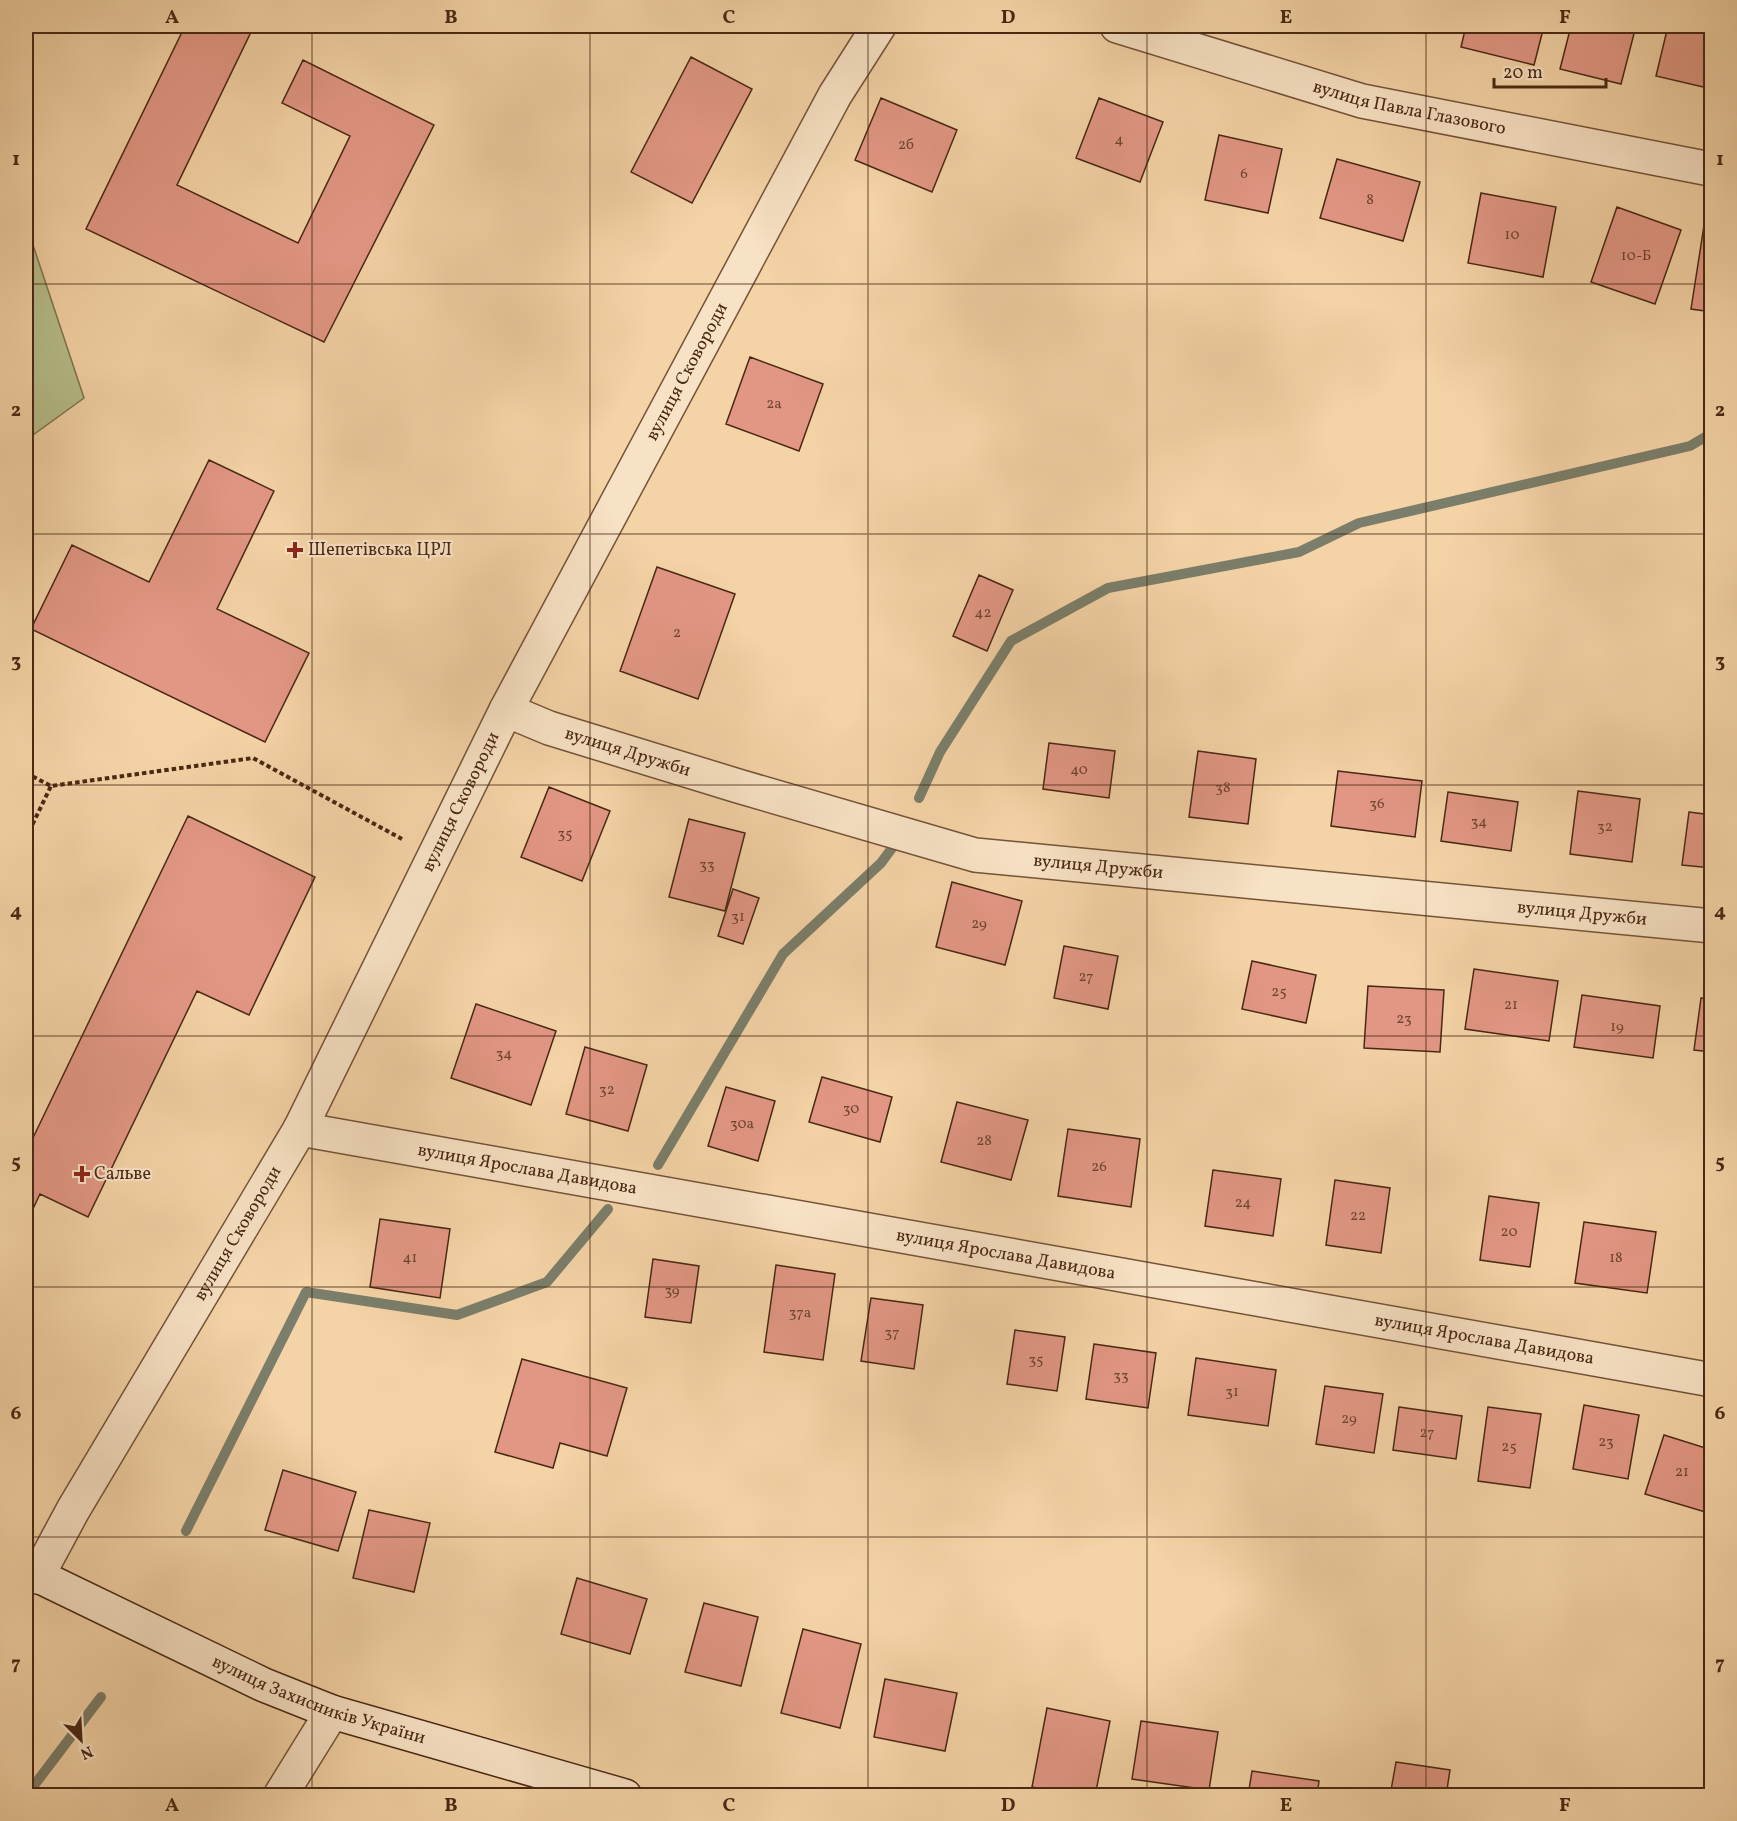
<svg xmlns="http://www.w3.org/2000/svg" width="1737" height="1821" viewBox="0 0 1737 1821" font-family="Vollkorn,serif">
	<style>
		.green { fill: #b6be8a; stroke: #80734f; stroke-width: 1.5 }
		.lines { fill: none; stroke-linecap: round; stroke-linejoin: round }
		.stream { stroke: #7b7e6a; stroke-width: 10 }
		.building { fill: #e29784; stroke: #492814; stroke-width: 1.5 }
		.minor-casing { stroke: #745338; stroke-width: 36 }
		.secondary-casing { stroke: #492814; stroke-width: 36 }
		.path { stroke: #492814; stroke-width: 4; stroke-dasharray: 4.5 3; stroke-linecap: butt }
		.minor { stroke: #f8e2c5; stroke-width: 33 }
		.secondary { stroke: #f8e2c5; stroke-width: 33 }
		.grid { fill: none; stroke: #492814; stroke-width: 1.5; stroke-opacity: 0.55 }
		.poi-dot { fill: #8f2418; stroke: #f8e2c5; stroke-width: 2 }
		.labels { text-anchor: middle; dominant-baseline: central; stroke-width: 4.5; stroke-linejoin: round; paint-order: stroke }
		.number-label { font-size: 15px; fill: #6f4430 }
		.street-label { font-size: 18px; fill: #492814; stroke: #f8e2c5 }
		.poi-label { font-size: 18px; fill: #492814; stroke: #f8e2c5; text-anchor: start }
		.neatline { fill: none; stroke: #492814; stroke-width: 2 }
		.grid-label { font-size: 20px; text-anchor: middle; font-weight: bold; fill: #492814 }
	</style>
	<rect width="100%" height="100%" fill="#f4d3a6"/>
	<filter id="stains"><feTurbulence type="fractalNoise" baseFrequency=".00333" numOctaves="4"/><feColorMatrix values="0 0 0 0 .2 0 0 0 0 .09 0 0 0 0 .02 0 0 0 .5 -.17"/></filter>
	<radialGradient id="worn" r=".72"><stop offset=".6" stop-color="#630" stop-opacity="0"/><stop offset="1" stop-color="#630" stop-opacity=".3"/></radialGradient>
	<!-- green -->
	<path class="green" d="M26,224L84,398L26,440Z"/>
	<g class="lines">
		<!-- stream -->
		<path class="stream" d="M919,798L940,752L1011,641L1108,588L1299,552L1359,523L1690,446L1712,433
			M658,1165L783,954L881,863L892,848
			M186,1531L306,1292L457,1315L547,1282L608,1209
			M26,1796L101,1697"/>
	</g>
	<!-- building -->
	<path class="building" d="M185,26H238L251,32L177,185L298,243L350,136L282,103L303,60L434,125L324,342L86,229Z
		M1466,26H1544L1534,65L1461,47Z
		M1571,26H1636L1621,84L1560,69Z
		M1668,26H1686L1712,32V89L1656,76Z
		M691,57L752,89L692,203L631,172Z
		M881,98L957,130L932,192L855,160Z
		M1099,98L1163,122L1140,182L1076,158Z
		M1219,135L1282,149L1268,213L1205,200Z
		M1337,159L1420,182L1403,241L1320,218Z
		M1481,193L1556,207L1543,277L1468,263Z
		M1708,200H1712V312L1691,309Z
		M1617,207L1681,230L1655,304L1591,282Z
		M750,357L823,384L799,451L726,424Z
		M209,460L274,491L217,609L309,653L265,742L31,629L72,545L149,582Z
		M657,567L735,594L698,699L620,671Z
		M979,575L1013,590L987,651L953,636Z
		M1049,743L1115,751L1109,798L1043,789Z
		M1198,751L1256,759L1248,824L1189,817Z
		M1338,771L1422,781L1415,837L1331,826Z
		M549,787L610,811L582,881L521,857Z
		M1578,791L1640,799L1632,862L1570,854Z
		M1448,792L1518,802L1511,851L1441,841Z
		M1689,812L1712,815V868L1682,865Z
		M188,816L315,877L249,1015L197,991L88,1217L40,1194L32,1211L26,1207V1142L30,1144Z
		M689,819L745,833L725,911L669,897Z
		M952,882L1022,901L1005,965L936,947Z
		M733,889L759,898L743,944L718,936Z
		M1064,946L1118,956L1108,1009L1054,998Z
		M1252,961L1316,975L1306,1023L1242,1009Z
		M1474,969L1558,981L1549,1041L1465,1029Z
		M1368,986L1444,990L1440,1052L1364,1048Z
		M1582,995L1660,1006L1653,1058L1574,1047Z
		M1701,998L1712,999V1052L1694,1050Z
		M476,1004L556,1031L531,1105L451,1078Z
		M585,1047L647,1065L628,1131L566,1114Z
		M822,1077L892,1097L880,1142L809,1122Z
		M726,1087L775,1101L758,1161L708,1146Z
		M957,1102L1028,1120L1011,1180L941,1162Z
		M1068,1129L1140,1139L1131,1207L1058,1196Z
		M1213,1170L1281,1179L1273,1236L1205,1226Z
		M1335,1180L1390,1188L1381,1253L1326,1245Z
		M1489,1196L1539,1203L1530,1267L1480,1260Z
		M380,1219L450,1229L440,1298L370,1287Z
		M1584,1222L1656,1232L1647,1293L1575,1283Z
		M1712,1256V1308H1706Z
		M653,1259L699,1266L691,1323L645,1317Z
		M776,1265L835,1274L823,1360L764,1352Z
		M871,1298L923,1305L914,1369L861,1361Z
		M1015,1330L1065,1337L1057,1391L1007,1384Z
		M1094,1344L1156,1353L1148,1408L1086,1399Z
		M1196,1358L1276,1370L1268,1426L1188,1415Z
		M522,1359L627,1388L607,1456L560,1443L553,1468L495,1452Z
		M1325,1386L1383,1394L1374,1453L1316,1444Z
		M1584,1405L1639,1415L1628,1479L1573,1469Z
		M1399,1407L1462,1416L1456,1459L1393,1450Z
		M1488,1407L1541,1414L1530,1488L1478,1481Z
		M1664,1435L1712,1450V1514L1645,1494Z
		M283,1470L356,1492L338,1551L265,1530Z
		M369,1510L430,1523L414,1592L353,1578Z
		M577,1578L647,1599L630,1654L561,1634Z
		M704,1603L758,1617L741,1686L685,1672Z
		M803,1629L861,1644L840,1728L781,1713Z
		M885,1679L957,1693L945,1751L874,1737Z
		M1047,1708L1110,1721L1095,1796H1076L1032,1787Z
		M1141,1721L1218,1732L1209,1790L1132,1779Z
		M1396,1762L1450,1770L1446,1796H1390Z
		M1252,1771L1319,1781L1317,1796H1248Z"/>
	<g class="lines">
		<!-- minor casing -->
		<g class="minor-casing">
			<g id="minor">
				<path id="s1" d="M1117,26L1362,101L1710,169"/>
				<path id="s2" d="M506,710L549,728L738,786L975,855L1712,926"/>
				<path id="s3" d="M300,1129L1712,1380"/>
				<path id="s4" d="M37,1577L73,1510L300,1129L506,710L835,95L879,26"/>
				<path d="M280,1796L332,1712"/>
			</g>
		</g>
		<!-- secondary casing -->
		<g class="secondary-casing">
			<g id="secondary">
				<path id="s5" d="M26,1570L264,1685L332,1712L625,1796"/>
			</g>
		</g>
		<!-- path -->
		<path class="path" d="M26,773L51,786L253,758L402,839
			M26,838L51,786"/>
		<!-- minor -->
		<use href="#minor" class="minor"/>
		<!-- secondary -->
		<use href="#secondary" class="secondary"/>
	</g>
	<!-- grid -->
	<path class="grid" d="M312,26V1796M590,26V1796M868,26V1796M1147,26V1796M1426,26V1796M26,284H1712M26,534H1712M26,785H1712M26,1036H1712M26,1287H1712M26,1537H1712"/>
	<!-- markers -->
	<g class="poi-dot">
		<path d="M292 541h6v6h6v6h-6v6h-6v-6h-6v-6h6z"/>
		<path d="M79 1165h6v6h6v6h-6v6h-6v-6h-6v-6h6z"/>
	</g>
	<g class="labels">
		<!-- number labels -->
		<g class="number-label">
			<text x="1119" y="140">4</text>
			<text x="906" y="145">2б</text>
			<text x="1244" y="174">6</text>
			<text x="1370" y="200">8</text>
			<text x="1512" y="235">10</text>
			<text x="1636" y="256">10-Б</text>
			<text x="774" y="404">2а</text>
			<text x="983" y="613">42</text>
			<text x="677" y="633">2</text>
			<text x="1079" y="770">40</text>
			<text x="1223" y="788">38</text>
			<text x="1377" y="804">36</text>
			<text x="1479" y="822">34</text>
			<text x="1605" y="827">32</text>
			<text x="565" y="834">35</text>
			<text x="707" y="865">33</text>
			<text x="738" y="917">31</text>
			<text x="979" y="924">29</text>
			<text x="1086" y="977">27</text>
			<text x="1279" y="992">25</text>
			<text x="1511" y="1005">21</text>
			<text x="1404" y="1019">23</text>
			<text x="1617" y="1027">19</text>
			<text x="504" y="1054">34</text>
			<text x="607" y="1090">32</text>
			<text x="851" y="1109">30</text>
			<text x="742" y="1124">30а</text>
			<text x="984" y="1141">28</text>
			<text x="1099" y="1167">26</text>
			<text x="1243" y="1203">24</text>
			<text x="1358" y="1216">22</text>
			<text x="1509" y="1232">20</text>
			<text x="410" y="1258">41</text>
			<text x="1616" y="1258">18</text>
			<text x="672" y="1291">39</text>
			<text x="800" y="1313">37а</text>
			<text x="892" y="1333">37</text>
			<text x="1036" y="1360">35</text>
			<text x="1121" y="1376">33</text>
			<text x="1232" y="1392">31</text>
			<text x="1349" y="1419">29</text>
			<text x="1427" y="1433">27</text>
			<text x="1606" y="1442">23</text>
			<text x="1509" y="1447">25</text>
			<text x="1682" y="1472">21</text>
		</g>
		<!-- street labels -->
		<g class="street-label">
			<text stroke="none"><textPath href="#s1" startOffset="304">вулиця Павла Глазового</textPath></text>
			<text stroke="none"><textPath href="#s4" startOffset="1370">вулиця Сковороди</textPath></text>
			<text stroke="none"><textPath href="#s2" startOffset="129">вулиця Дружби</textPath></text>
			<text stroke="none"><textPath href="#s4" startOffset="884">вулиця Сковороди</textPath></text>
			<text stroke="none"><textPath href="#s2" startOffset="615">вулиця Дружби</textPath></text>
			<text stroke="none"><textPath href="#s2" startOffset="1101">вулиця Дружби</textPath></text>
			<text stroke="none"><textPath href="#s3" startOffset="231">вулиця Ярослава Давидова</textPath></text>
			<text stroke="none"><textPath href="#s4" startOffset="398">вулиця Сковороди</textPath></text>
			<text stroke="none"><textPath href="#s3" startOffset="717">вулиця Ярослава Давидова</textPath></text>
			<text stroke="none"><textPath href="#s3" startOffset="1203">вулиця Ярослава Давидова</textPath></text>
			<text stroke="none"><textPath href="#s5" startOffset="321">вулиця Захисників України</textPath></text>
		</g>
		<!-- poi labels -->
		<g class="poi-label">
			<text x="308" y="550">Шепетівська ЦРЛ</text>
			<text x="94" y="1174">Сальве</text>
		</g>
	</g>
	<!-- margin -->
	<rect width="1737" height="1821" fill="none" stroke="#f4d3a6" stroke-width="66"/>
	<!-- north arrow -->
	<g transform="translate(81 1740) rotate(156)" stroke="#f8e2c5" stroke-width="4.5" paint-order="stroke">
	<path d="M0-4.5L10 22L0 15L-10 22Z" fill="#492814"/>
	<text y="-9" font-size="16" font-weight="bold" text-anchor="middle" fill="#492814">N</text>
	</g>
	<!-- scale -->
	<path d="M1494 78v9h112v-9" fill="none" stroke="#492814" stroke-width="3"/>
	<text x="1503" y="78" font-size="18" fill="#492814" stroke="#f8e2c5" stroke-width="4.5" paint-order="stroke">20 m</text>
	<rect x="33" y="33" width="1671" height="1755" class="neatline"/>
	<g class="grid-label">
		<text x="172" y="23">A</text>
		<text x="451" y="23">B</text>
		<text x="729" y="23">C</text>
		<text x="1008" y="23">D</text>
		<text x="1286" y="23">E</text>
		<text x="1565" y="23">F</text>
		<text x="16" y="165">1</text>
		<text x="1720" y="165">1</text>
		<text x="16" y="416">2</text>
		<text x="1720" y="416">2</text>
		<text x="16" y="667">3</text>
		<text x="1720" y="667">3</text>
		<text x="16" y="917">4</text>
		<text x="1720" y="917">4</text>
		<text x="16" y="1168">5</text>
		<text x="1720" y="1168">5</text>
		<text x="16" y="1419">6</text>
		<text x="1720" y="1419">6</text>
		<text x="16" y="1669">7</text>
		<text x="1720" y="1669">7</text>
		<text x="172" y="1811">A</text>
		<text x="451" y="1811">B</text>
		<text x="729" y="1811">C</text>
		<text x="1008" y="1811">D</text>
		<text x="1286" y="1811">E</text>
		<text x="1565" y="1811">F</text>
	</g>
	<rect width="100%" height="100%" filter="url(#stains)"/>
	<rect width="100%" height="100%" fill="url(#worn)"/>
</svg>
